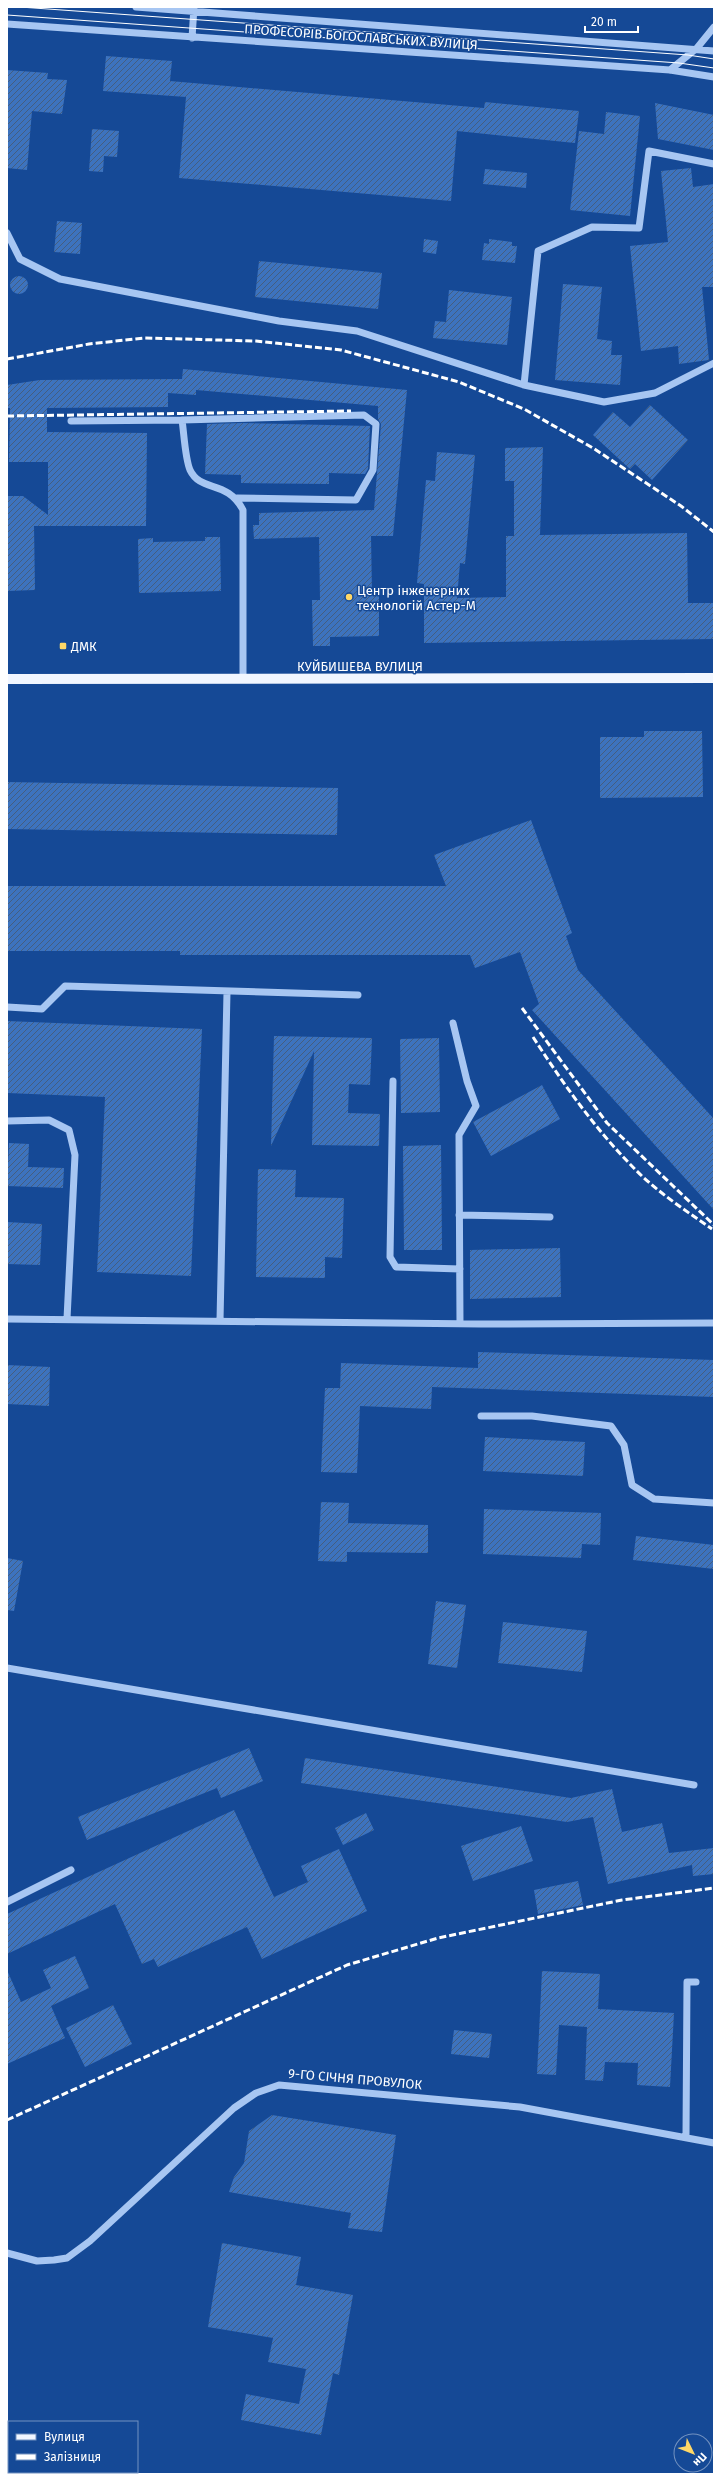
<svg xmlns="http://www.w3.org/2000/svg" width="721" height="2481" viewBox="0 0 721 2481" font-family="'Fira Sans',sans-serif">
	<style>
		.building { fill: url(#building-hatch) }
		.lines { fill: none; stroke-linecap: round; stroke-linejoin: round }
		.minor { stroke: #a7c6f2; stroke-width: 7 }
		.major { stroke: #f1f6ff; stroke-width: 10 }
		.tram { stroke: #fff; stroke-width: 1 }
		.rail { stroke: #fff; stroke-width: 3; stroke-dasharray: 7 3; stroke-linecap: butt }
		.poi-dot { fill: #ffd867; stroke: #154996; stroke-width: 1.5 }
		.labels { text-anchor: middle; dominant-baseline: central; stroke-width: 3; stroke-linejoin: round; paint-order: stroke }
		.street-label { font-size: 13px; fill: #fff; stroke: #154996 }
		.poi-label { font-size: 13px; fill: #fff; stroke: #154996; text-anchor: start }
	</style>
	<defs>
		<pattern id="building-hatch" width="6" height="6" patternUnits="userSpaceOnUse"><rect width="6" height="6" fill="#3d73be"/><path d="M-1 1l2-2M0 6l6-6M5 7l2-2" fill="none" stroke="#455e7f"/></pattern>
	</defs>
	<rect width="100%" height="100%" fill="#154996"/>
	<!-- building -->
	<path class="building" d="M106,56L172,61L170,81L484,108L485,102L579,111L575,143L457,131L451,201L179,178L186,97L103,91Z
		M7,70L48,73L47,79L67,80L62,114L32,111L27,170L7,168Z
		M655,103L714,115V150L658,139Z
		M606,112L640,116L630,216L570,210L579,131L604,134Z
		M92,129L119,131L117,157L104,156L103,172L89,171Z
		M691,168L693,187L714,184V287H702L709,360L679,364L678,346L641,351L630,246L668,242L661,171Z
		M485,169L527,173L526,188L483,184Z
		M57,221L82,223L80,254L54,252Z
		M424,239L438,241L436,254L423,252Z
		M489,239L512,242V246H517L515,263L482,260L484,243L489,244Z
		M259,261L382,273L378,309L255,297Z
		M10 285a9 9 0 1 1 18 0a9 9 0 1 1-18 0Z
		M563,284L602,287L597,339L612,341L611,355H622L620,385L555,380Z
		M449,290L512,297L507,345L433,338L435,321L446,322Z
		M183,369L407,390L393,536H371L372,594L379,593V636L330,637V646H313L312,600H320L319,537L254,539L253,525H259V513L374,510L381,424L378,419V406L196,390V395L168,393V407L47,408V432L147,433L146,526H34L35,590L7,591V496H23L48,515V462H9L10,408H7V385L40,380L182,379Z
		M650,405L688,440L652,480L635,464L630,469L593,435L613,412L630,427Z
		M242,423L370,426L368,469L365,474L329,473V484L241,483V475L205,474L207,424Z
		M543,447L540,535L687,533L688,603H714V639L424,643V584L417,583L426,480L435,481L437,452L475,455L465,564L460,563L457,598L506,597V536H514V481H505V448Z
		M205,537H220L221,591L139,593L138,539L153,538V542L205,541Z
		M644,731H702L703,797L600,798V737H644Z
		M7,782L338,788L337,835L7,829Z
		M531,820L572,933L566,936L578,970L714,1119V1210L532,1010L539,1004L520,952L475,968L470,955H180V951H7V886H446L434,855Z
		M7,1021L202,1029L191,1276L97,1272L105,1097L7,1093Z
		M274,1036L372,1038L370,1085L349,1084L348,1113L380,1114L379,1146L312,1145L314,1051L271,1146Z
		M439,1038L440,1112L401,1113L400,1039Z
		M542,1085L560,1119L491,1156L473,1122Z
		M9,1143L29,1144L28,1167L64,1168L63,1188L7,1186Z
		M441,1145L442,1250H404L403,1146Z
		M258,1169L296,1170L295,1197L344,1198L342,1258L325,1257V1278L256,1277Z
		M7,1222L42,1224L40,1265L7,1264Z
		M560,1248L561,1297L470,1299V1250Z
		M478,1352L714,1360V1397L432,1387L431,1409L360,1406L357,1473L321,1472L325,1388H340L341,1363L478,1368Z
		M7,1365L50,1367L49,1406L7,1404Z
		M485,1437L585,1442L583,1476L483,1471Z
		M321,1502L349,1503L348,1523L428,1525V1553L347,1552V1562L318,1561Z
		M484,1509L601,1513L600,1545L582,1544L581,1558L483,1554Z
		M636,1536L714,1545V1569L633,1560Z
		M7,1558L23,1561L14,1611L7,1610Z
		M436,1601L466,1605L457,1668L428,1664Z
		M503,1622L587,1631L582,1672L498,1663Z
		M249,1748L263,1781L221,1798L217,1788L87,1840L78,1817Z
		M305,1758L571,1798L612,1789L622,1832L662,1823L669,1853L714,1848V1874L693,1876L692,1865L608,1884L593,1817L567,1822L301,1783Z
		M234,1810L274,1897L308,1882L301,1866L339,1849L367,1911L262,1959L247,1927L158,1967L154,1959L142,1964L115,1904L7,1954V1914Z
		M366,1813L374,1830L343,1845L335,1828Z
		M521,1826L533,1861L473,1881L461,1846Z
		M578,1881L583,1905L538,1914L534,1890Z
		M75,1956L89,1988L51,2006L65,2038L7,2064V1970L21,2002L51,1988L43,1970Z
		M542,1971L600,1974L598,2009L674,2013L670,2087L637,2085L638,2063L605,2062L603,2081L585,2080L587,2027L559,2025L556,2075L537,2074Z
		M113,2005L132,2044L85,2067L66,2028Z
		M454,2030L492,2034L489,2058L451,2054Z
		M272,2115L396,2135L382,2232L348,2228L351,2213L229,2192L234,2177L244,2163L249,2131Z
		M222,2243L301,2257L296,2285L353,2295L339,2375L333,2373L321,2435L241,2420L246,2394L299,2404L306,2369L268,2362L273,2338L208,2327Z"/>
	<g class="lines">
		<!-- minor -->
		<path class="minor" d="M136,7L714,51
			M7,24L670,70L714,77
			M192,38L194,7
			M670,70L697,48L714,27
			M7,233L20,259L60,279L279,321L357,331L524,385L604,402L655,393L714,363
			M524,385L538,251L592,227L639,228L649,151L714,164
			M182,420L364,415L376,424L373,470L356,500L237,498
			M71,421L182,420C184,433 185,458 190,470C201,493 227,479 243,510V679
			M7,1007L42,1009L65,986L358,995
			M453,1023L467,1081L476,1106L459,1135L460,1324
			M393,1081L390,1257L396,1267L460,1269
			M7,1121L49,1120L69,1130L75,1155L67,1319
			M459,1215L550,1217
			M7,1319L481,1324L714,1323
			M220,1321L227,992
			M481,1416H532L611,1426L624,1445L632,1485L654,1499L714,1503
			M7,1668L694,1785
			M7,1902L71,1870
			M686,2137L687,1982H696
			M7,2253L37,2261L54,2260L67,2258L90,2241L234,2108L256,2093L279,2085L520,2107L714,2143"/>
		<!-- major -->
		<path class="major" d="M7,679L714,678"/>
		<!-- tram -->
		<path class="tram" d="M20,7L688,55L714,59
			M7,15L679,63L714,68"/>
		<!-- rail -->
		<path class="rail" d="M7,359L89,344L144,338L256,341L341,350L459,382L524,409L593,448L681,506L714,532
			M7,416L351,411
			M522,1008L607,1123L714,1225
			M533,1037C566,1088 600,1136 644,1178C665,1197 689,1213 712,1229
			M7,2120L347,1965L438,1938L622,1900L714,1888"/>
	</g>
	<!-- markers -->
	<g class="poi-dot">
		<circle cx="349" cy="597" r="4"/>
		<rect x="59" y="642" width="8" height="8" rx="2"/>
	</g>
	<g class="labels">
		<!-- street labels -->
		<g class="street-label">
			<text transform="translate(361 37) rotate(4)">ПРОФЕСОРІВ БОГОСЛАВСЬКИХ ВУЛИЦЯ</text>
			<text x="360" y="666">КУЙБИШЕВА ВУЛИЦЯ</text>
			<text transform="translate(355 2079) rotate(5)">9-ГО СІЧНЯ ПРОВУЛОК</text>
		</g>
		<!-- poi labels -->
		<g class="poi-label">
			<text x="357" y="590">Центр інженерних<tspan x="357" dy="15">технологій Астер-М</tspan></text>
			<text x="71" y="646">ДМК</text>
		</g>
	</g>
	<!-- border -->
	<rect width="721" height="2481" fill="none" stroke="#ffffff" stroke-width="16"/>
	<!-- legend -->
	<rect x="8" y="2421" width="130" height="52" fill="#154996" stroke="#7392c0"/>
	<rect x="16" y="2434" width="20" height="6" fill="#f1f6ff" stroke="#7392c0"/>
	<text x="44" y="2441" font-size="12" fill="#ffffff">Вулиця</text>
	<rect x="16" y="2454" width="20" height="6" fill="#ffffff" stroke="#7392c0"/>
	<text x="44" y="2461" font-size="12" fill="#ffffff">Залізниця</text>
	<!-- north arrow -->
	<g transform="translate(693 2453) rotate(133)"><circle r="19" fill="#154996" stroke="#7392c0"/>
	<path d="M0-3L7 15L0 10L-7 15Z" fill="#ffd867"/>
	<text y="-6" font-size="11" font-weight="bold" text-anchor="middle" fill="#ffffff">Пн</text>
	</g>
	<!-- scale -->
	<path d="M585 26v6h53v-6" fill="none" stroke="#ffffff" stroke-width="2"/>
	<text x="591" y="26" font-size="12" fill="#ffffff" stroke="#154996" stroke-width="3" paint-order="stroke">20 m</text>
</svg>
